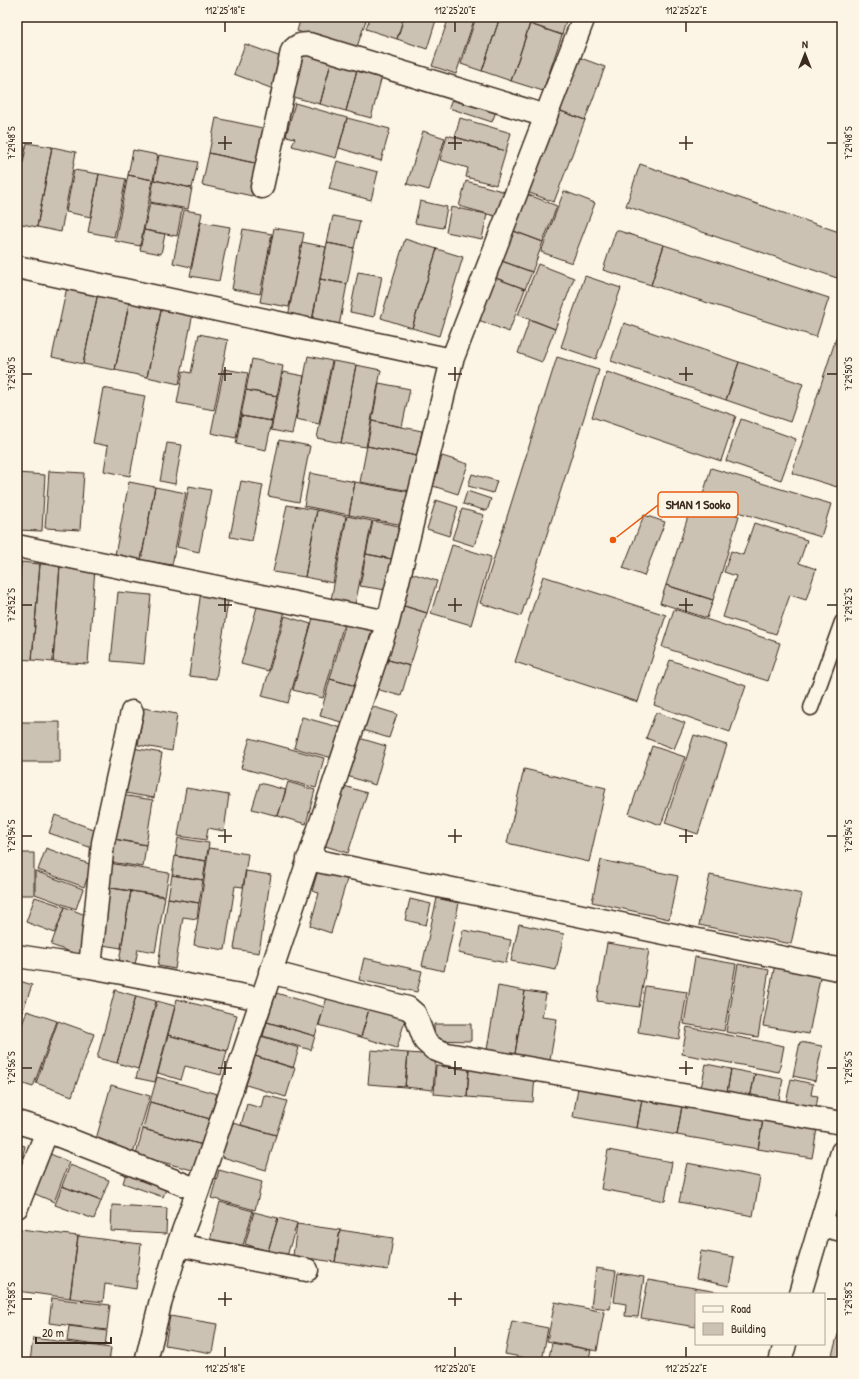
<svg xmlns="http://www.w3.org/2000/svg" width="859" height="1379" viewBox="0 0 859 1379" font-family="'Patrick Hand',sans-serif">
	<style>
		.building { fill: #ccc2b3; stroke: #3b2a1e }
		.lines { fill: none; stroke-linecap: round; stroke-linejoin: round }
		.lane-casing { stroke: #3b2a1e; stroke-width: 17 }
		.street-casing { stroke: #3b2a1e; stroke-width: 25 }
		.secondary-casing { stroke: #3b2a1e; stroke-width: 25 }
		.lane { stroke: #fcf5e5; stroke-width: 14 }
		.street { stroke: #fcf5e5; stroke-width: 22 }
		.secondary { stroke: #fcf5e5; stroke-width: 22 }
		.ticks { fill: none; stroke: #3b2a1e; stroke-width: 1.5 }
		.leader { fill: none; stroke: #e8590c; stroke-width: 1.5 }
		.callout-dot { fill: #e8590c; stroke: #fcf5e5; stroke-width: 1.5 }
		.callout { fill: #fcf5e5; stroke: #e8590c; stroke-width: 1.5 }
		.callout-label { font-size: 13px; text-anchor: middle; font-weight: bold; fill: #3b2a1e }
		.neatline { fill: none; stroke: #3b2a1e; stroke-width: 1.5 }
		.ticks-label { font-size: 10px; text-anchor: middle; fill: #3b2a1e }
	</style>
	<rect width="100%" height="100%" fill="#fcf5e5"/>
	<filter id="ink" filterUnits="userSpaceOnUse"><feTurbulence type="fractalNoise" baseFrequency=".025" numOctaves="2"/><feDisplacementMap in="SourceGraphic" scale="8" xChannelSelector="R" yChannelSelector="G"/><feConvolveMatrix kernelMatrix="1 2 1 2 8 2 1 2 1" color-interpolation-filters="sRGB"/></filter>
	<g filter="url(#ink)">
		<!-- building -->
		<path class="building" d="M301,17H367L356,50L297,31Z
			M370,17H404L397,39L366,29Z
			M404,17H437L427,49L397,39Z
			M449,17H475L456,74L432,66Z
			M476,17H500L482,71L461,64Z
			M500,17H532L511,81L482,71Z
			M532,17H567L562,35L530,24Z
			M530,24L562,35L543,91L511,81Z
			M245,44L284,58L273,89L234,74Z
			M297,50L332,59L320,104L285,95Z
			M578,57L605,67L585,120L558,110Z
			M332,59L358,66L346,111L320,104Z
			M358,66L383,72L371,118L346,111Z
			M454,92L498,106L492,122L449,108Z
			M295,103L347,118L336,158L292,146L295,138L286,136Z
			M558,110L585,120L554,202L527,192Z
			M216,118L267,129L259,164L209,153Z
			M347,118L390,129L381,161L339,148Z
			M460,118L511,133L506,151L455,137Z
			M423,131L445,138L429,190L407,184Z
			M447,135L506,151L496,185L466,177L468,168L440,160Z
			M27,143L52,147L37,227L17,223V193Z
			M17,144L25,146L17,188Z
			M52,147L76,152L61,232L37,227Z
			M133,150L158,155L153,180L128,175Z
			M209,153L259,164L252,196L202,185Z
			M159,155L198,162L192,188L154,180Z
			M337,161L378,172L371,200L329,189Z
			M640,164L842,233V265L837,278L626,206Z
			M74,170L99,174L91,217L66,212Z
			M99,174L126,179L114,237L88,232Z
			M128,175L153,180L140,246L115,241Z
			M154,180L192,188L188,209L150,202Z
			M466,181L509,193L502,218L459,206Z
			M564,191L595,203L572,263L541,252Z
			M524,193L557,206L543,242L511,230Z
			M420,201L447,207L443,228L415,223Z
			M150,203L182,209L177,236L144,230Z
			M451,207L487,214L482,239L446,232Z
			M184,210L202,213L191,267L173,263Z
			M333,216L360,221L354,248L327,243Z
			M201,222L230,227L219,281L190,276Z
			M274,228L304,233L289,307L260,302Z
			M243,229L272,234L260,294L232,289Z
			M144,230L165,234L161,254L140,250Z
			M511,230L543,242L532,272L499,260Z
			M616,230L664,245L651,285L603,270Z
			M405,239L437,249L412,328L381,318Z
			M302,242L326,247L312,321L288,317Z
			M327,243L354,248L347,284L320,279Z
			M664,245L829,298L816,337L651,285Z
			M437,249L463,257L439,336L412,328Z
			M499,260L532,272L525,289L493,277Z
			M538,264L574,278L555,329L518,315Z
			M358,272L382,276L374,317L350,312Z
			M585,276L621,288L596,359L561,347Z
			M493,277L525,289L509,332L476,319Z
			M320,279L347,284L339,326L312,321Z
			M67,287L98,293L83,364L52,357Z
			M98,293L130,299L115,370L83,364Z
			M130,299L162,306L147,377L115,370Z
			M162,306L193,313L179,384L147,377Z
			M530,319L555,329L542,362L518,353Z
			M842,320V472L837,487L792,473Z
			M624,323L739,362L726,400L611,361Z
			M199,334L228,340L214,410L177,403L183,371L191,373Z
			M308,356L332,361L319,424L296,419Z
			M557,357L599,370L521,616L480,603Z
			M252,359L283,366L277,396L246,390Z
			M333,361L356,365L341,443L317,438Z
			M739,362L803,384L790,422L726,400Z
			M356,365L381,370L366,447L341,443Z
			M224,369L248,373L236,438L211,433Z
			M283,372L304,376L292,434L271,430Z
			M607,372L736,416L721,461L592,417Z
			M17,379H20L18,429H17Z
			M379,383L410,389L402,427L372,421Z
			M103,388L145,396L130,476L104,471L108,446L93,443Z
			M246,390L277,396L272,421L241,416Z
			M241,416L272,421L266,450L236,444Z
			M741,419L796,439L781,480L726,461Z
			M372,421L422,431L417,456L367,446Z
			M279,440L310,446L299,502L268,496Z
			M167,443L182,445L175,484L160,481Z
			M367,446L417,456L410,491L360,482Z
			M442,456L468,464L458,494L433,486Z
			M711,468L831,504L821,537L701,501Z
			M49,471L84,473L80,530L45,528Z
			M17,473L45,475L42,531L17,530Z
			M310,473L355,482L349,515L304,506Z
			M472,474L497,481L493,493L468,486Z
			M241,481L263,485L252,541L230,537Z
			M129,482L155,487L141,560L115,555Z
			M355,482L410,492L403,525L349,515Z
			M189,486L211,490L199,552L177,547Z
			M155,487L186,493L172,565L141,560Z
			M467,491L491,499L487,511L463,504Z
			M436,500L458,507L449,536L427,529Z
			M693,501L739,516L713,600L666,585Z
			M287,505L317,510L305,577L273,572Z
			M462,509L484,515L474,546L452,539Z
			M317,510L346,516L333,583L305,577Z
			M644,515L665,522L644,576L623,568Z
			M347,516L372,521L355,605L331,600Z
			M373,521L399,526L392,559L366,554Z
			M754,523L807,540L799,563L816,569L806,600L790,595L776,634L723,617L736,576L724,572L731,551L743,555Z
			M452,545L491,557L471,625L431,613Z
			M366,554L392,559L386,590L360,586Z
			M17,562H21L17,616Z
			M21,562L40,564L32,660L17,659V616Z
			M40,564L60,565L53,662L32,660Z
			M60,565L95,568L88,664L53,662Z
			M411,573L437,581L427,613L401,605Z
			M543,576L666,615L638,702L515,662Z
			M666,585L713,600L707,618L660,603Z
			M201,591L229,595L216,679L189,676Z
			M118,592L151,595L144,664L111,661Z
			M259,600L286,608L268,671L241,664Z
			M401,605L427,613L410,666L385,659Z
			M674,609L780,643L768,681L662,647Z
			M314,614L344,623L323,698L293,690Z
			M285,616L311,624L288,703L262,696Z
			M346,622L372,629L356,686L330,679Z
			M385,659L410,666L401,696L376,689Z
			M670,660L746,686L730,732L654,705Z
			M330,679L356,686L345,723L320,716Z
			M370,706L397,714L389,738L363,730Z
			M144,708L177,714L172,751L138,745Z
			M656,712L685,723L674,749L646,738Z
			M302,717L342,728L333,758L294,748Z
			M17,722H60V762H17Z
			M694,735L727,745L698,834L665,823Z
			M250,738L324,758L316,788L241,768Z
			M359,738L386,746L375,785L347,776Z
			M652,746L685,757L661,825L629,814Z
			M133,748L162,753L154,798L125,793Z
			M524,769L606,788L589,862L507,843Z
			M288,782L315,790L306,824L278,816Z
			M260,783L286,790L278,816L252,809Z
			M341,785L367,793L348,853L322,845Z
			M186,788L229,795L224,831L208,828L206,840L178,836Z
			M121,795L153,800L146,845L114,839Z
			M55,815L101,832L95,849L49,833Z
			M178,838L209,843L206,861L175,856Z
			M114,839L146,845L143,867L110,862Z
			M46,848L92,865L84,887L38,870Z
			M209,848L248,854L243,887L235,886L225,950L194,945Z
			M17,853H34V895H17Z
			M175,856L206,861L203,880L172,875Z
			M601,860L678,876L669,919L592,902Z
			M109,863L169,873L165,896L104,887Z
			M318,870L349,873L331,933L310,926L319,893L312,891Z
			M35,871L83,889L76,909L35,894Z
			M246,871L271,875L259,953L234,949Z
			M172,875L203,880L199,903L168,898Z
			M710,875L802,894L791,944L699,925Z
			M105,887L131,891L121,948L96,944Z
			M131,891L165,897L155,952L138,949L135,965L119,962Z
			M35,897L65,907L55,933L26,922Z
			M168,898L199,903L197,919L183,917L175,969L158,966Z
			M437,898L459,903L444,971L422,966Z
			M410,899L431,904L426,925L405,920Z
			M65,907L93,918L79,955L51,945Z
			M519,924L564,934L556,970L511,961Z
			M463,930L511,940L506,963L458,953Z
			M607,943L649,950L639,1007L597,1001Z
			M695,957L736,964L724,1031L684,1024Z
			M364,958L422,971L417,992L359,980Z
			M738,964L769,970L758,1037L726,1032Z
			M775,964L821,973L809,1034L763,1026Z
			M17,980L32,985L21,1016L17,1015Z
			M498,986L525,991L514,1060L486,1055Z
			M645,986L687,992L679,1039L638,1032Z
			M115,990L136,996L117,1063L97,1058Z
			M329,990L371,1002L361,1037L319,1025Z
			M525,991L546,994L542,1017L557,1019L549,1065L514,1060Z
			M276,993L324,1007L315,1036L267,1022Z
			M136,996L156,1001L138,1069L117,1063Z
			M177,999L237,1015L227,1051L168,1035Z
			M157,1001L175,1006L155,1082L136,1078Z
			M371,1002L407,1013L397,1048L361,1037Z
			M27,1011L57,1021L33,1087L17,1082V1038Z
			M58,1021L94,1034L72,1096L36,1083Z
			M267,1022L315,1036L311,1050L263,1036Z
			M434,1024H471V1041L434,1040Z
			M687,1027L784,1046L779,1072L682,1054Z
			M168,1035L227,1051L221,1075L185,1066L181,1080L158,1073Z
			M261,1036L299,1048L293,1068L255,1056Z
			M800,1042L822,1046L815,1081L793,1076Z
			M371,1050L408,1053L405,1087L368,1084Z
			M408,1053L436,1055L433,1090L405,1087Z
			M255,1056L295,1068L286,1097L246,1085Z
			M706,1064L731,1069L726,1098L700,1093Z
			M436,1066L469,1069L467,1097L434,1094Z
			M469,1069L535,1074L533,1102L467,1097Z
			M731,1069L755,1074L749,1103L726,1098Z
			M755,1074L783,1079L777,1109L749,1103Z
			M157,1077L217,1094L210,1119L150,1102Z
			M791,1079L813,1084L811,1095L818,1096L815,1114L785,1108Z
			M579,1082L643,1093L637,1128L573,1117Z
			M111,1085L150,1096L133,1154L95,1143Z
			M643,1093L683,1100L677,1135L637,1128Z
			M264,1095L287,1101L276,1135L241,1125L247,1104L261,1108Z
			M683,1100L764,1114L758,1149L677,1135Z
			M150,1102L210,1119L203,1145L143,1129Z
			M764,1114L818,1123L812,1158L758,1149Z
			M229,1122L276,1135L266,1170L219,1156Z
			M143,1129L203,1145L196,1171L136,1155Z
			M17,1144L25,1146L17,1181Z
			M608,1150L672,1162L665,1201L601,1189Z
			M48,1153L69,1162L54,1202L33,1193Z
			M687,1163L760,1177L753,1216L679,1202Z
			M70,1165L109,1180L101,1201L62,1186Z
			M128,1167L169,1182L163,1197L123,1183Z
			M219,1170L262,1182L255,1210L211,1198Z
			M62,1186L101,1201L94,1219L55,1205Z
			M220,1202L253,1211L241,1252L209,1244Z
			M112,1205L167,1208L166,1234L111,1231Z
			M254,1212L278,1218L268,1251L245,1244Z
			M278,1218L297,1223L287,1256L268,1251Z
			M297,1224L340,1230L335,1262L293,1256Z
			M20,1229L78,1236L70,1298L17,1291V1251Z
			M340,1230L393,1238L388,1270L335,1262Z
			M78,1236L141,1244L136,1289L105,1284L103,1302L70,1298Z
			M701,1251L734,1257L729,1286L696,1279Z
			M596,1268L616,1271L610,1309L591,1307Z
			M618,1273L644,1277L638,1317L625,1316L626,1304L614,1302Z
			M648,1280L718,1292V1294H696V1327L641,1318Z
			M52,1298L110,1305L107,1330L49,1323Z
			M555,1302L604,1312L597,1351L547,1341Z
			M170,1316L217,1324L212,1353L165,1345Z
			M512,1321L548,1328L542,1361L505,1354Z
			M842,1321V1362V1361L831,1358Z
			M69,1326L107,1331L105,1346L67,1341Z
			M33,1338L111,1348L109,1362H30Z
			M552,1343L591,1350L588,1362H548Z"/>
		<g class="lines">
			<!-- lane casing -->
			<g class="lane-casing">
				<path id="lane" d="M811,708L842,622"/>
			</g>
			<!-- street casing -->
			<g class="street-casing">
				<path id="street" d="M262,187L292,51C297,45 301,44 309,44L546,116
					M17,267L452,360
					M17,546L388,622
					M308,859L842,970
					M17,956L90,967L261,999
					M90,967L103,843L132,712
					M270,972L408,1008L415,1014L425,1041L434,1049L447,1054L842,1123
					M17,1122L47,1131L198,1190
					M17,1207L47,1131
					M820,1225L842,1230
					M178,1245L307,1270
					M146,1362L160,1304L178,1245L198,1190L388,622L452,360L584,17"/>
			</g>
			<!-- secondary casing -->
			<g class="secondary-casing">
				<path id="secondary" d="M800,1294L842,1152
					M780,1362L785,1344"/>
			</g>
			<!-- lane -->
			<use href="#lane" class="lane"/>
			<!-- street -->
			<use href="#street" class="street"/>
			<!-- secondary -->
			<use href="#secondary" class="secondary"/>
		</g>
	</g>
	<!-- ticks -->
	<path class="ticks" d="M225,22V32M455,22V32M686,22V32M225,136V150M455,136V150M686,136V150M22,143H32M218,143H232M448,143H462M679,143H693M827,143H837M225,367V381M455,367V381M686,367V381M22,374H32M218,374H232M448,374H462M679,374H693M827,374H837M225,598V612M455,598V612M686,598V612M22,605H32M218,605H232M448,605H462M679,605H693M827,605H837M225,829V843M455,829V843M686,829V843M22,836H32M218,836H232M448,836H462M679,836H693M827,836H837M225,1061V1075M455,1061V1075M686,1061V1075M22,1068H32M218,1068H232M448,1068H462M679,1068H693M827,1068H837M225,1292V1306M455,1292V1306M22,1299H32M218,1299H232M448,1299H462M827,1299H837M225,1347V1357M455,1347V1357M686,1347V1357"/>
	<!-- callouts -->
	<path class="leader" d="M613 540L658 505"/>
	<circle class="callout-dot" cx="613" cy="540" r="4"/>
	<rect class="callout" x="658" y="492" width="80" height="25" rx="4"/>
	<g class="callout-label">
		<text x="698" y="509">SMAN 1 Sooko</text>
	</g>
	<!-- margin -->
	<rect width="859" height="1379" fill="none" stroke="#fcf5e5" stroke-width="44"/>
	<!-- legend -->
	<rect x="695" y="1293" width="130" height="52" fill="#fcf5e5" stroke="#afa495"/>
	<rect x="703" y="1306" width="20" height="6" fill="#fcf5e5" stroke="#afa495"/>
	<text x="731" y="1313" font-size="12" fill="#3b2a1e">Road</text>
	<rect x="703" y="1323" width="20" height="12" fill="#ccc2b3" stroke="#afa495"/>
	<text x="731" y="1333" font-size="12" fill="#3b2a1e">Building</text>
	<!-- north arrow -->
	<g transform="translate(805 54)" stroke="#fcf5e5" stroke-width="3" paint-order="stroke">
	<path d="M0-3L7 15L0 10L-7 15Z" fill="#3b2a1e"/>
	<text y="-6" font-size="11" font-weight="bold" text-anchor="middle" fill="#3b2a1e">N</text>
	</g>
	<!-- scale -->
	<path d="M36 1337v6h75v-6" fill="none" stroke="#3b2a1e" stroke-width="2"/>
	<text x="42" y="1337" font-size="12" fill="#3b2a1e" stroke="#fcf5e5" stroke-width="3" paint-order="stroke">20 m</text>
	<rect x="22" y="22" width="815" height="1335" class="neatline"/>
	<g class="ticks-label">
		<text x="225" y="14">112°25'18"E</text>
		<text x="455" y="14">112°25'20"E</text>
		<text x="686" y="14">112°25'22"E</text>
		<text transform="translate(11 143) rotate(-90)" y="4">7°29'48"S</text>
		<text transform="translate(848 143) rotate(-90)" y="4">7°29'48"S</text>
		<text transform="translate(11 374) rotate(-90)" y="4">7°29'50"S</text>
		<text transform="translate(848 374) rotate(-90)" y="4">7°29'50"S</text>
		<text transform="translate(11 605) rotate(-90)" y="4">7°29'52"S</text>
		<text transform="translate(848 605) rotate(-90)" y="4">7°29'52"S</text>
		<text transform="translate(11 836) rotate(-90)" y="4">7°29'54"S</text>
		<text transform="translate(848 836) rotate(-90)" y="4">7°29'54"S</text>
		<text transform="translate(11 1068) rotate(-90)" y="4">7°29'56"S</text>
		<text transform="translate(848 1068) rotate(-90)" y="4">7°29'56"S</text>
		<text transform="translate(11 1299) rotate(-90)" y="4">7°29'58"S</text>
		<text transform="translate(848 1299) rotate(-90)" y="4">7°29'58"S</text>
		<text x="225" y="1372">112°25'18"E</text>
		<text x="455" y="1372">112°25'20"E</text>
		<text x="686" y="1372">112°25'22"E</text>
	</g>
</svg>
